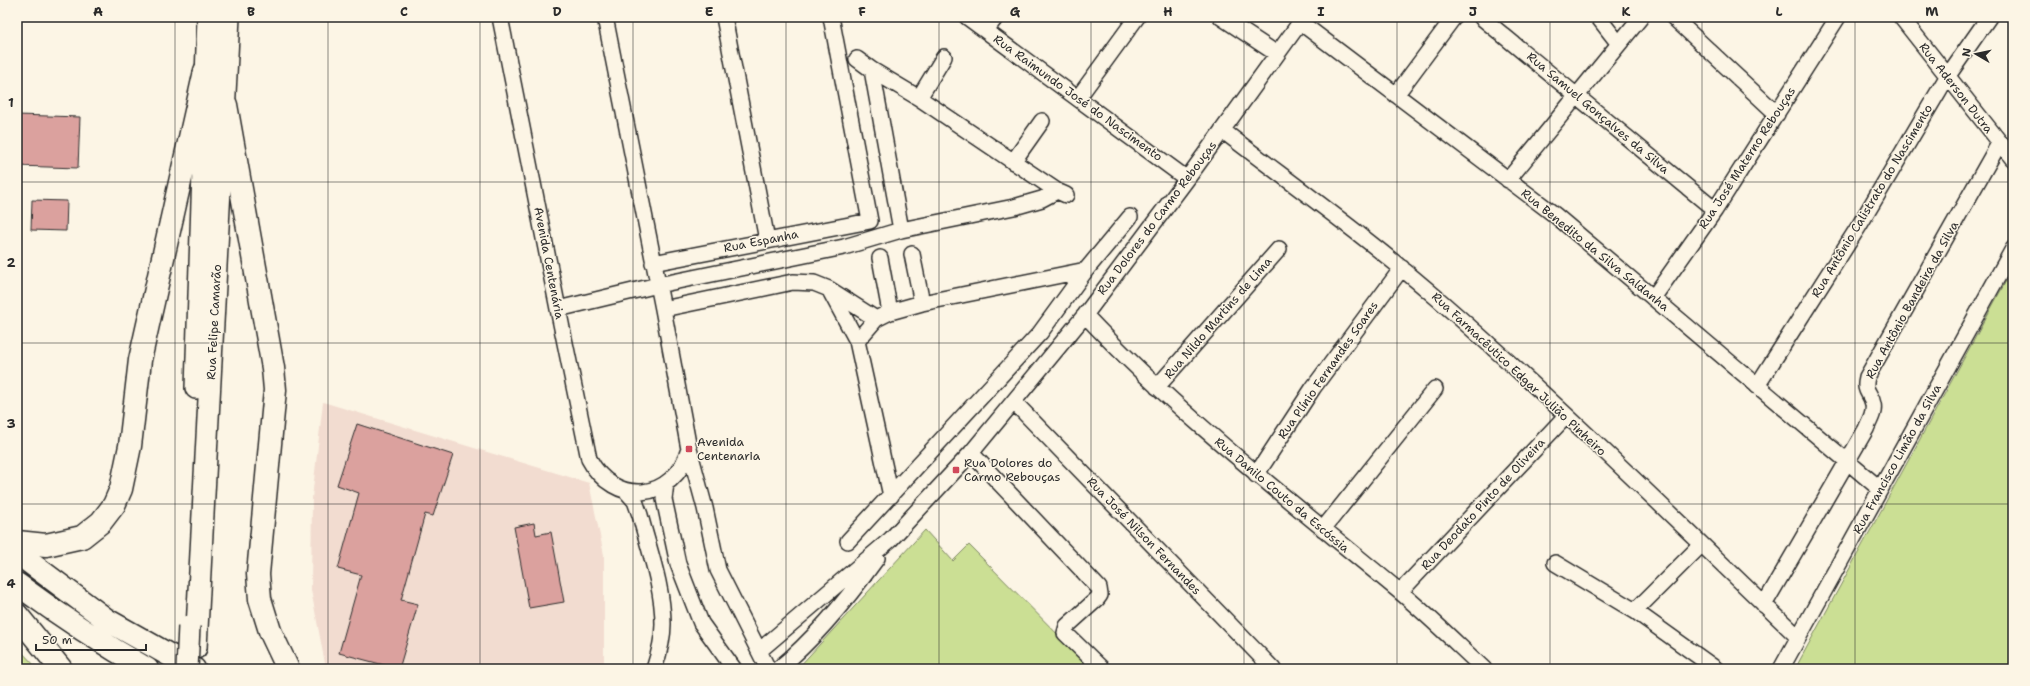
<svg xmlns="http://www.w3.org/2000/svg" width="2030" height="686" viewBox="0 0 2030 686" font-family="'Shantell Sans',sans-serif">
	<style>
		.built { fill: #f2dcd0 }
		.green { fill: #cbdf94; stroke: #7b8560 }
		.building { fill: #dba19e; stroke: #2b2b2b }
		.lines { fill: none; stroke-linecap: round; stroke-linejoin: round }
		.minor-casing { stroke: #2b2b2b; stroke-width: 18 }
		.secondary-casing { stroke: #2b2b2b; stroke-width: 24 }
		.trunk-casing { stroke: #2b2b2b; stroke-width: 25 }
		.minor { stroke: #fcf5e5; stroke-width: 15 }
		.secondary { stroke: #fcf5e5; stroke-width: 21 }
		.trunk { stroke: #fcf5e5; stroke-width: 22 }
		.secondary-bridge-casing { stroke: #2b2b2b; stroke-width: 24; stroke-linecap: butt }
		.secondary-bridge { stroke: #fcf5e5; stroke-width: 21 }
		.grid { fill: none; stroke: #2b2b2b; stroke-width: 1; stroke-opacity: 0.55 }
		.poi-dot { fill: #d1495b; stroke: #fcf5e5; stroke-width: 1.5 }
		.labels { text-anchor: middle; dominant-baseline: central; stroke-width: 3; stroke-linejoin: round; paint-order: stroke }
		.street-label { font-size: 12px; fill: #2b2b2b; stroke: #fcf5e5 }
		.poi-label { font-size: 12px; fill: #2b2b2b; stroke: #fcf5e5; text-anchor: start }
		.neatline { fill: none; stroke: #2b2b2b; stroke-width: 1.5 }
		.grid-label { font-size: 13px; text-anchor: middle; font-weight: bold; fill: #2b2b2b }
	</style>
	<rect width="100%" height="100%" fill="#fcf5e5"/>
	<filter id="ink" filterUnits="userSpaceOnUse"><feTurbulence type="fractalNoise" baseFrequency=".025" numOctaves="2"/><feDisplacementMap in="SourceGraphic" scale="8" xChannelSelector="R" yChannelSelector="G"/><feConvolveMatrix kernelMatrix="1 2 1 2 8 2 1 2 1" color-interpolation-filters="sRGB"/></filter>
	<g filter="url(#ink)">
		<!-- built -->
		<path class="built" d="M323,402L589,483L604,555V669H326L311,590L312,498Z"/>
		<!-- green -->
		<path class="green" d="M2013,268V669H1795Z
			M925,530L953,561L969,545L1092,669H797Z
			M17,647L38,669H17Z"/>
		<!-- building -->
		<path class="building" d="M17,115L80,117L78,168L17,166Z
			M32,200L67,201L66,231L31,230Z
			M357,424L453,455L433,516L425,514L401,600L418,604L399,669L339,653L361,575L338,569L359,493L337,485Z
			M534,523L536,535L551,532L564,602L529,608L514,527Z"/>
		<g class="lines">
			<!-- minor casing -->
			<g class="minor-casing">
				<path id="minor" d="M500,17L558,309L589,459C614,507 674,502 689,449
					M605,17L663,309L689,449L705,508L718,570L768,669
					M724,17L767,240
					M967,17L1187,179
					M1221,17L1277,54
					M1481,17L1715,210
					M1598,17L1619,44
					M1673,17L1777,114
					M1901,17L2013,159
					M1300,22L1555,215L1880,489
					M986,30L996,17
					M857,59L872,70L919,98L1057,191L1066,195
					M1396,95L1454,17
					M919,98L944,57
					M1078,98L1137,17
					M1222,130C1295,186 1369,239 1438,299C1562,407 1679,523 1798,637
					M1013,162L1042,121
					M1508,180L1641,17
					M901,230L1014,207L1042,199L1057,191
					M912,254L922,303
					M880,258L890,312
					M653,263L870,221L831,17
					M829,289L876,319
					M1653,298L1715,210L1838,17
					M558,309L658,285L844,247L901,230L872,70
					M663,309L793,282L814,283L829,289L857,341
					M1085,315C1181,417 1292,502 1399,591C1429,616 1456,643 1484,669
					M1757,386L1859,226L1947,77L1989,17
					M1157,387L1279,249
					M1014,402L1273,669
					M971,453L1099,588L1100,595L1097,599L1067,626L1065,633L1102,669
					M1256,475L1313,388L1402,268
					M666,483L664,499L678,564L701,623L734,669
					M626,491L635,501L640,515C649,550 663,587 663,624C663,639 659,654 654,669
					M891,496L857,341L876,319L890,312L922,303L1086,270
					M1323,529L1435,389
					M848,541L1040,333L1086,270L1130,217
					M1555,563L1635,611L1716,669
					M1400,592L1566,416
					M1764,605L1866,429C1869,421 1875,413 1873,404C1871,392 1863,393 1867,377L2000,142
					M1635,611L1701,545
					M759,651L891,539L971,453L1085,315L1187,179L1304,17
					M778,669C815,639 849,597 877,558
					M1781,669L2013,249"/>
			</g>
			<!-- secondary casing -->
			<g class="secondary-casing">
				<path id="secondary" d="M196,388L208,17
					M196,648L229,17"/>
			</g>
			<!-- trunk casing -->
			<g class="trunk-casing">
				<path id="trunk" d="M226,105L273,368L275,390L258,574L260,599L270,631L288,669
					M17,542L46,545L82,537L101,522L114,505L121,489L130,446L140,360L205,71
					M17,553L107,620L194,669
					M17,584C59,615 101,643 147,669
					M17,615L61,669"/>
			</g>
			<!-- minor -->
			<use href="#minor" class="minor"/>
			<!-- secondary -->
			<use href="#secondary" class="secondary"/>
			<!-- trunk -->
			<use href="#trunk" class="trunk"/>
			<!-- secondary-bridge casing -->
			<g class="secondary-bridge-casing">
				<path id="secondary-bridge" d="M187,669L189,626"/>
			</g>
			<!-- secondary-bridge -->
			<use href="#secondary-bridge" class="secondary-bridge"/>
		</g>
	</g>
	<!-- grid -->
	<path class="grid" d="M175,17V669M328,17V669M480,17V669M633,17V669M786,17V669M939,17V669M1091,17V669M1244,17V669M1397,17V669M1550,17V669M1702,17V669M1855,17V669M17,182H2013M17,343H2013M17,504H2013"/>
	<!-- markers -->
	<g class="poi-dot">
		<rect x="685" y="445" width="8" height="8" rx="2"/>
		<rect x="952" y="466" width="8" height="8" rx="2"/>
	</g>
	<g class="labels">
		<!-- street labels -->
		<g class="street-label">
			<text transform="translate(1956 88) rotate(52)">Rua Aderson Dutra</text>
			<text transform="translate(1078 98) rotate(36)">Rua Raimundo José do Nascimento</text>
			<text transform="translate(1598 113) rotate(40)">Rua Samuel Gonçalves da Silva</text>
			<text transform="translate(1747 158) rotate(-57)">Rua José Materno Rebouças</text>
			<text transform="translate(1872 201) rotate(-59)">Rua Antônio Calistrato do Nascimento</text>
			<text transform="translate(1157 218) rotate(-53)">Rua Dolores do Carmo Rebouças</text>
			<text transform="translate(761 241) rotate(-11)">Rua Espanha</text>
			<text transform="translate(1595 250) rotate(39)">Rua Benedito da Silva Saldanha</text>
			<text transform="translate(549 263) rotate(79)">Avenida Centenária</text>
			<text transform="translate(1912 300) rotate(-61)">Rua Antônio Bandeira da Silva</text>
			<text transform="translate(1218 318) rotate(-49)">Rua Nildo Martins de Lima</text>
			<text transform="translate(214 322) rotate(-87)">Rua Felipe Camarão</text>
			<text transform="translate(1328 370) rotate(-55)">Rua Plínio Fernandes Soares</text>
			<text transform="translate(1519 374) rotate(43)">Rua Farmacêutico Edgar Julião Pinheiro</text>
			<text transform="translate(1897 459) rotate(-61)">Rua Francisco Limão da Silva</text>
			<text transform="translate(1282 495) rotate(40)">Rua Danilo Couto da Escóssia</text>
			<text transform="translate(1483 504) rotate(-47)">Rua Deodato Pinto de Oliveira</text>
			<text transform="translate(1144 536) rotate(46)">Rua José Nilson Fernandes</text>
		</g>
		<!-- poi labels -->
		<g class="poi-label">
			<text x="697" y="442">Avenida<tspan x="697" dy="14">Centenaria</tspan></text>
			<text x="964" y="463">Rua Dolores do<tspan x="964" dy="14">Carmo Rebouças</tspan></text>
		</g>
	</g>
	<!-- margin -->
	<rect width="2030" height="686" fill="none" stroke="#fcf5e5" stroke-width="44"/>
	<!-- north arrow -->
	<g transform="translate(1976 54) rotate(279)" stroke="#fcf5e5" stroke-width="3" paint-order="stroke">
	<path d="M0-3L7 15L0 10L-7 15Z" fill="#2b2b2b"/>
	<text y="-6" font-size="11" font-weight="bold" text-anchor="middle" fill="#2b2b2b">N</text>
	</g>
	<!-- scale -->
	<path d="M36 644v6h110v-6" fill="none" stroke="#2b2b2b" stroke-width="2"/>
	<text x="42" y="644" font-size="12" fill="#2b2b2b" stroke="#fcf5e5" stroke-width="3" paint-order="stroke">50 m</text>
	<rect x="22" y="22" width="1986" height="642" class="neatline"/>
	<g class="grid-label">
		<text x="98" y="16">A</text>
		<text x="251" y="16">B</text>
		<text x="404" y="16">C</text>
		<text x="557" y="16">D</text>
		<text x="709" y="16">E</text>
		<text x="862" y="16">F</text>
		<text x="1015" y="16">G</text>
		<text x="1168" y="16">H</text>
		<text x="1321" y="16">I</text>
		<text x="1473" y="16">J</text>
		<text x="1626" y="16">K</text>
		<text x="1779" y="16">L</text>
		<text x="1932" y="16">M</text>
		<text x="11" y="107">1</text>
		<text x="11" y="267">2</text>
		<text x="11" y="428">3</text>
		<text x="11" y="588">4</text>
	</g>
</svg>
